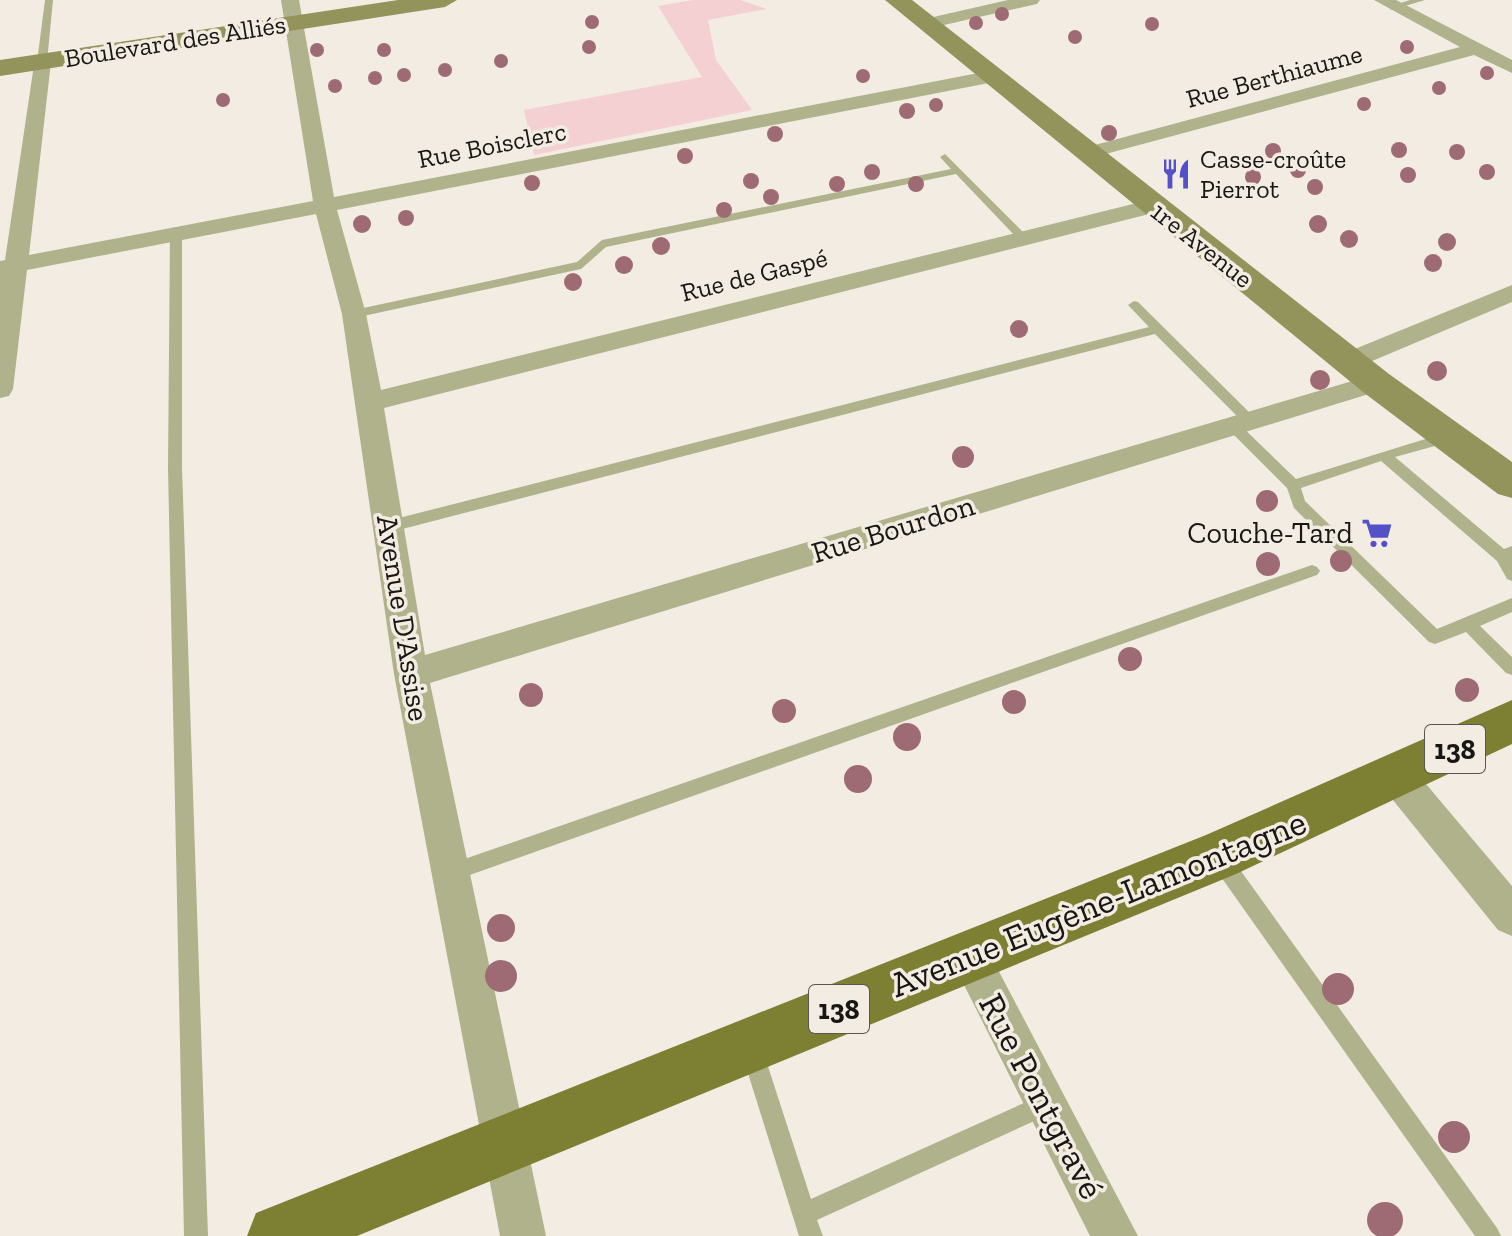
<svg xmlns="http://www.w3.org/2000/svg" width="1512" height="1236" viewBox="0 0 1512 1236" font-family="'Zilla Slab',serif">
	<style>
		.green { fill: #f4d0d2 }
		.lines { fill: none; stroke-linecap: round; stroke-linejoin: round }
		.lane { fill: #b0b28c; fill-rule: evenodd }
		.street { fill: #b0b28c; fill-rule: evenodd }
		.secondary { fill: #92945b; fill-rule: evenodd }
		.primary { fill: #7d7f33; fill-rule: evenodd }
		.tree { fill: #9e6b74 }
		.labels { text-anchor: middle; dominant-baseline: central; stroke-width: 7; stroke-linejoin: round; paint-order: stroke }
		.far-street-label { font-size: 26px; fill: #191714; stroke: #f3ece3 }
		.far-poi-label { font-size: 26px; fill: #191714; stroke: #f3ece3; text-anchor: start }
		.shield { fill: #f3ece3; stroke: #5a5752; stroke-width: 2 }
		.shield-label { font-size: 28px; font-weight: bold; fill: #191714 }
		.street-label { font-size: 30px; fill: #191714; stroke: #f3ece3 }
		.poi-label { font-size: 30px; fill: #191714; stroke: #f3ece3; text-anchor: end }
		.near-street-label { font-size: 36px; fill: #191714; stroke: #f3ece3 }
	</style>
	<rect width="100%" height="100%" fill="#f3ece3"/>
	<!-- green -->
	<path class="green" d="M693,0H740L767,9L708,20L716,60L752,110L534,155L524,110L702,77L658,6Z"/>
	<g class="lines">
		<!-- lane -->
		<path class="lane" d="M45,0H53L47,62L42,65L37,62Z
			M1410,0H1425L1392,10L1388,7Z
			M945,154L1027,236V240H1019L956,174L606,247L581,269L354,318L348,314L354,310L577,262L602,240L951,169L940,157Z
			M176,231L182,234V468L208,1236H184L168,468L170,234Z
			M1134,301L1138,302L1255,418L1257,421L1255,424H1245L1155,334L387,533L380,527L387,521L1149,327L1128,305Z
			M1233,421L1238,423L1296,479L1448,432L1453,433L1455,437L1453,441L1395,457L1504,549L1512,546V581L1507,579L1497,561L1381,461L1301,488L1305,501L1437,629L1512,598V612L1480,626L1512,657V675L1506,673L1466,632L1435,644L1429,642L1294,508L1287,488L1228,429L1226,426Z
			M1312,565L1317,567L1320,571L1317,575L450,882L443,880L440,873L443,866L450,864Z
			M1221,851L1228,853L1497,1228L1501,1236H1475L1214,867L1212,860L1214,853Z
			M752,1040L759,1044L763,1051L811,1199L1046,1093L1054,1096L1057,1104L1054,1112L817,1220L823,1236H799L741,1051L745,1044Z"/>
		<!-- street -->
		<path class="street" d="M281,0H299L334,197L994,70L1004,76L994,82L337,210L366,314L381,390L1153,199L1164,206L1161,211L384,408L425,655L1376,374L1385,377L1389,383L1385,389L430,683L546,1236H500L394,674L342,314L316,214L27,270L13,389L9,396L0,398V261L5,260L35,58H49L51,62L29,255L313,201Z
			M1008,0H1040L1037,4L926,29L917,24L920,20Z
			M1374,0H1396L1512,60V73L1474,55L1087,159L1077,153L1080,149L1460,47Z
			M1512,285V302L1358,367H1340L1336,361L1340,355Z
			M1397,760L1410,765L1512,886V936L1498,930L1384,789L1379,777L1384,765Z
			M970,937L984,943L1138,1236H1090L950,957L956,943Z"/>
		<!-- secondary -->
		<path class="secondary" d="M398,0H457L445,7L0,76V60Z
			M885,0H912L1389,374L1512,462V498L1498,494L1363,392Z"/>
		<!-- primary -->
		<path class="primary" d="M1512,700V744L1236,874L357,1236H247L256,1213L1206,835Z"/>
	</g>
	<!-- trees -->
	<g class="tree">
		<circle cx="1002" cy="14" r="7"/>
		<circle cx="592" cy="22" r="7"/>
		<circle cx="976" cy="23" r="7"/>
		<circle cx="1152" cy="24" r="7"/>
		<circle cx="1075" cy="37" r="7"/>
		<circle cx="589" cy="47" r="7"/>
		<circle cx="1407" cy="47" r="7"/>
		<circle cx="317" cy="50" r="7"/>
		<circle cx="384" cy="50" r="7"/>
		<circle cx="501" cy="61" r="7"/>
		<circle cx="1351" cy="61" r="7"/>
		<circle cx="445" cy="70" r="7"/>
		<circle cx="1487" cy="73" r="7"/>
		<circle cx="404" cy="75" r="7"/>
		<circle cx="863" cy="76" r="7"/>
		<circle cx="375" cy="78" r="7"/>
		<circle cx="335" cy="86" r="7"/>
		<circle cx="1439" cy="88" r="7"/>
		<circle cx="223" cy="100" r="7"/>
		<circle cx="1364" cy="104" r="7"/>
		<circle cx="936" cy="105" r="7"/>
		<circle cx="907" cy="111" r="8"/>
		<circle cx="1109" cy="133" r="8"/>
		<circle cx="775" cy="134" r="8"/>
		<circle cx="1399" cy="150" r="8"/>
		<circle cx="1273" cy="151" r="8"/>
		<circle cx="1457" cy="152" r="8"/>
		<circle cx="685" cy="156" r="8"/>
		<circle cx="1298" cy="170" r="8"/>
		<circle cx="872" cy="172" r="8"/>
		<circle cx="1487" cy="172" r="8"/>
		<circle cx="1408" cy="175" r="8"/>
		<circle cx="1253" cy="177" r="8"/>
		<circle cx="751" cy="181" r="8"/>
		<circle cx="532" cy="183" r="8"/>
		<circle cx="837" cy="184" r="8"/>
		<circle cx="916" cy="184" r="8"/>
		<circle cx="1315" cy="187" r="8"/>
		<circle cx="771" cy="197" r="8"/>
		<circle cx="724" cy="210" r="8"/>
		<circle cx="406" cy="218" r="8"/>
		<circle cx="362" cy="224" r="9"/>
		<circle cx="1318" cy="224" r="9"/>
		<circle cx="1349" cy="239" r="9"/>
		<circle cx="1447" cy="242" r="9"/>
		<circle cx="661" cy="246" r="9"/>
		<circle cx="1433" cy="263" r="9"/>
		<circle cx="624" cy="265" r="9"/>
		<circle cx="573" cy="282" r="9"/>
		<circle cx="1019" cy="329" r="9"/>
		<circle cx="1437" cy="371" r="10"/>
		<circle cx="1320" cy="380" r="10"/>
		<circle cx="963" cy="457" r="11"/>
		<circle cx="1267" cy="501" r="11"/>
		<circle cx="1341" cy="561" r="11"/>
		<circle cx="1268" cy="564" r="12"/>
		<circle cx="1130" cy="659" r="12"/>
		<circle cx="1467" cy="690" r="12"/>
		<circle cx="531" cy="695" r="12"/>
		<circle cx="1014" cy="702" r="12"/>
		<circle cx="784" cy="711" r="12"/>
		<circle cx="907" cy="737" r="14"/>
		<circle cx="858" cy="779" r="14"/>
		<circle cx="501" cy="928" r="14"/>
		<circle cx="501" cy="976" r="16"/>
		<circle cx="1338" cy="989" r="16"/>
		<circle cx="1454" cy="1137" r="16"/>
		<circle cx="1385" cy="1220" r="18"/>
	</g>
	<!-- icons -->
	<defs>
		<g id="restaurant-bare" transform="scale(2.4)"><path d="M-5-6h1v4h1v-4h1v4h1v-4h1v5L-1.5 .5V6h-2V.5L-5-1ZM5-6V6H3V1.5H1.5Q1.5-4 5-6Z" fill="#5351c8" stroke="#f3ece3" stroke-width="2.5" paint-order="stroke"/></g>
		<g id="supermarket-bare" transform="scale(2.4)"><path d="M-6-5.5h2.5l.6 2H6L4.5 2H-2.5L-4.4-4H-6ZM-1.5 3.2a1.3 1.3 0 1 0 .1 0ZM3 3.2a1.3 1.3 0 1 0 .1 0Z" fill="#5351c8" stroke="#f3ece3" stroke-width="2.5" paint-order="stroke"/></g>
	</defs>
	<g fill-rule="evenodd">
		<use href="#restaurant-bare" x="1176" y="174"/>
		<use href="#supermarket-bare" x="1377" y="533"/>
	</g>
	<g class="labels">
		<!-- far-street labels -->
		<g class="far-street-label">
			<text transform="translate(175 41) rotate(-9)">Boulevard des Alliés</text>
			<text transform="translate(1274 76) rotate(-15)">Rue Berthiaume</text>
			<text transform="translate(492 145) rotate(-11)">Rue Boisclerc</text>
			<text transform="translate(1202 245) rotate(38)">1re Avenue</text>
			<text transform="translate(754 275) rotate(-14)">Rue de Gaspé</text>
		</g>
		<!-- far-poi labels -->
		<g class="far-poi-label">
			<text x="1200" y="159">Casse-croûte<tspan x="1200" dy="30">Pierrot</tspan></text>
		</g>
		<!-- shield labels -->
		<g class="shield">
			<rect x="1425" y="725" width="60" height="48" rx="6"/>
			<rect x="809" y="985" width="60" height="48" rx="6"/>
		</g>
		<g class="shield-label">
			<text x="1455" y="749">138</text>
			<text x="839" y="1009">138</text>
		</g>
		<!-- street labels -->
		<g class="street-label">
			<text transform="translate(893 529) rotate(-17)">Rue Bourdon</text>
			<text transform="translate(403 618) rotate(81)">Avenue D'Assise</text>
		</g>
		<!-- poi labels -->
		<g class="poi-label">
			<text x="1353" y="533">Couche-Tard</text>
		</g>
		<!-- near-street labels -->
		<g class="near-street-label">
			<text transform="translate(1098 903) rotate(-22)">Avenue Eugène-Lamontagne</text>
			<text transform="translate(1042 1096) rotate(62)">Rue Pontgravé</text>
		</g>
	</g>
</svg>
